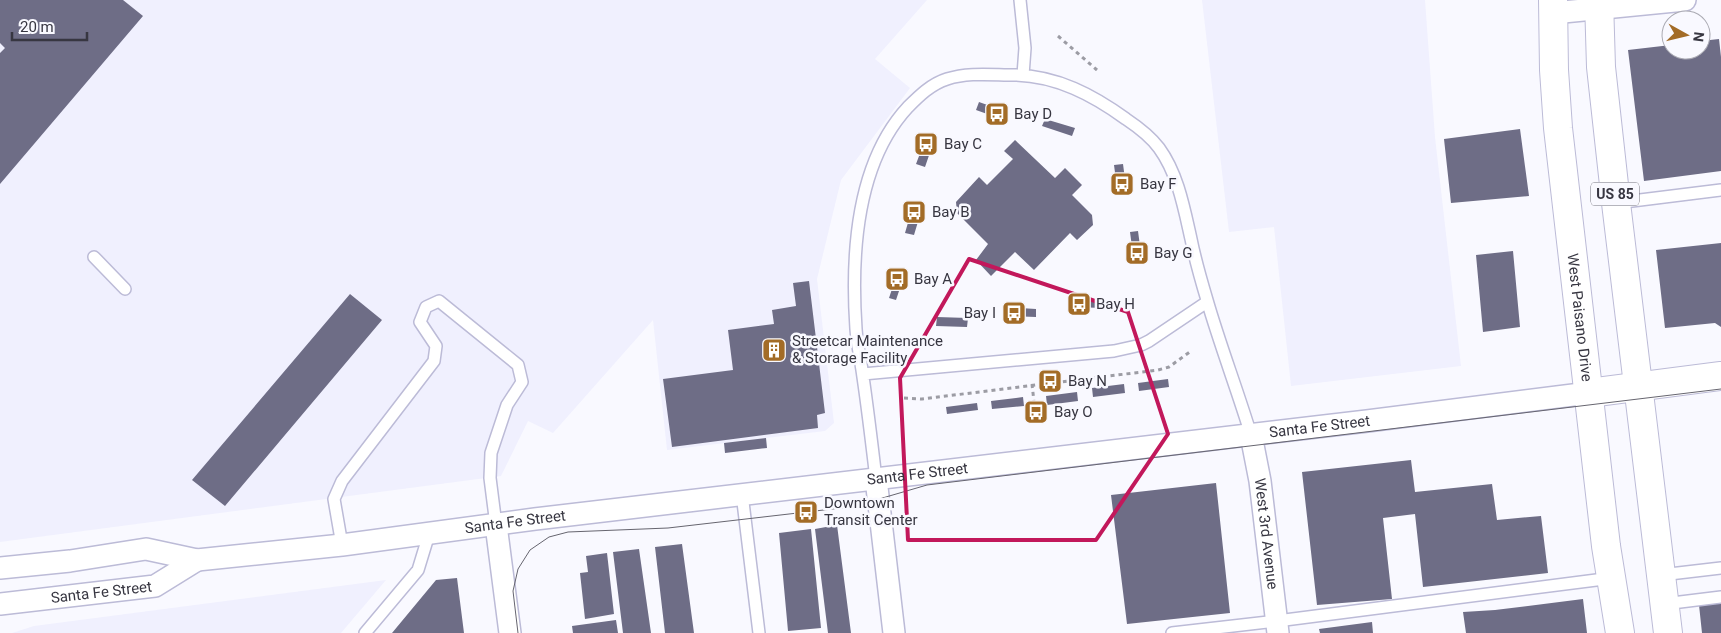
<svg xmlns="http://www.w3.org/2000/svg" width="1721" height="633" viewBox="0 0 1721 633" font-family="Roboto,sans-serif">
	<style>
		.built { fill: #f0f0fe }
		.building { fill: #6e6d86 }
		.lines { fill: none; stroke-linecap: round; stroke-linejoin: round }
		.lane-casing { stroke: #bcbbd7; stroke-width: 14 }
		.street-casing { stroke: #bcbbd7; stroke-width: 24 }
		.secondary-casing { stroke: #bcbbd7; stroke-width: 30 }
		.primary-casing { stroke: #bcbbd7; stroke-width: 30 }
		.path { stroke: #9c9ca4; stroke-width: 3; stroke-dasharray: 4 4; stroke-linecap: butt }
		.lane { stroke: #fff; stroke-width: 11 }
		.street { stroke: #fff; stroke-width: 21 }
		.secondary { stroke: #fff; stroke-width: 28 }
		.primary { stroke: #fff; stroke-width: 28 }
		.tram { stroke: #66656f; stroke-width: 1 }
		.marked { fill: none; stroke: #c2185b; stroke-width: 4; stroke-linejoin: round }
		.labels { text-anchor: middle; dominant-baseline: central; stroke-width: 5; stroke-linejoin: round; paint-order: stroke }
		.shield { fill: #f9f9ff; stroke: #71707a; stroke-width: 1 }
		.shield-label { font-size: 14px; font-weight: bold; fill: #373641 }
		.poi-label { font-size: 15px; fill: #373641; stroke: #f9f9ff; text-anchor: start }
		.street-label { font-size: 15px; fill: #373641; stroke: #f9f9ff }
	</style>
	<rect width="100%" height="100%" fill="#f9f9ff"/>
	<!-- built -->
	<path class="built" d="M0,0H927L875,59L910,88L841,180L817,279L834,423L825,431L667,450L653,320L553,433L528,421L501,476L0,542Z
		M1202,0H1425L1435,137L1461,366L1291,386L1274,227L1229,232Z
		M386,580L341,633H12L34,626Z"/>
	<!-- building -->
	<path class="building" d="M0,0H123L143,16L0,184V53L5,48L0,43Z
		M1719,39L1721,57V171L1644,181L1628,50L1671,45V50H1701V41Z
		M979,102L1007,112L1004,120L976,110Z
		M1045,119L1075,128L1072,136L1042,126Z
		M1520,129L1529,196L1451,203L1444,139Z
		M927,135L935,138L925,167L916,164Z
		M1015,140L1055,178L1065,168L1082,185L1072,195L1092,215L1093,225L1077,240L1070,233L1034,270L1015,252L991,276L976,260L988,244L957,213L956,202L979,177L987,185L1013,159L1004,151Z
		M1123,164L1127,194L1118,195L1114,165Z
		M914,202L923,205L914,235L905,233Z
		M1138,231L1142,261L1134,262L1130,232Z
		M1721,243V327L1715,323L1665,328L1656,250Z
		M1513,251L1520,327L1483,332L1476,255Z
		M898,271L905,273L896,300L889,298Z
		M809,281L825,413L817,415L818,428L672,447L663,379L733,370L728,330L774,324L772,310L796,306L793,283Z
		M350,294L382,320L225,506L192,480Z
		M1073,299L1103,300V308L1073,307Z
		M1006,307L1036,309V317L1006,316Z
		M937,317L968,318L967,327L936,326Z
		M1168,379L1169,387L1139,391L1138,383Z
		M1124,384L1125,393L1093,397L1092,388Z
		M1077,392L1078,401L1047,405L1046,396Z
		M1023,397L1024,406L992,409L991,401Z
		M977,403L978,410L947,414L946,407Z
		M766,438L767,448L725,453L724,443Z
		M1411,460L1415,492L1492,484L1497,520L1541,516L1548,573L1423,587L1415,514L1383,518L1392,599L1317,605L1302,472Z
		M1216,483L1230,613L1127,624L1111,495Z
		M837,525L851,633H828L815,529Z
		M811,529L821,628L788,631L779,533Z
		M682,544L694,633H665L655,547Z
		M639,549L651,633H623L613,552Z
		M607,553L614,614L585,619L580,573L588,572L586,556Z
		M457,578L464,633H392L436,580Z
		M1583,599L1587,633H1466L1463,612L1495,610Z
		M1721,603V633H1702L1699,605Z
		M616,620L618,633H573L572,626Z
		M1372,622L1373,633H1320L1319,629Z"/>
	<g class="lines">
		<!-- lane casing -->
		<g class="lane-casing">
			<path id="lane" d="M1020,0L1025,48L1023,75
				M1616,203L1721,190
				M94,257L125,289
				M863,374L1114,351L1141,345L1149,341L1207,302
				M876,479C872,445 868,411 863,377C861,361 857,345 856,329C851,256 856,163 908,107C919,96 931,84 947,79C969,72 992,75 1015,75C1057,76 1093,95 1126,119C1138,127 1150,136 1159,148C1178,174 1184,208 1191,239C1195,259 1201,280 1207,300C1220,345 1237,389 1251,435
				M742,494L759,633
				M342,545L334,499L342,481L434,361L436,346L420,322L426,307L439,301L518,365L522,382L507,405L491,453L490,478L496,525
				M1661,575L1721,568
				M1664,604L1721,597
				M365,633L418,570L429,534
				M1172,633L1277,621L1612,578"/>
		</g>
		<!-- street casing -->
		<g class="street-casing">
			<g id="street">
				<path d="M1553,13L1685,0"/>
				<path id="s1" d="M1251,435L1260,481L1278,633"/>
				<path d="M876,479L894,633"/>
				<path d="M496,525L510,633"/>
				<path id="s2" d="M0,568L70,561L146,549L197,560L342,545L535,519L1367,421L1589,393"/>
				<path id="s3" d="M0,604L155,586L197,560"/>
			</g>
		</g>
		<!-- secondary casing -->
		<g class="secondary-casing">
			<path id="secondary" d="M1589,393L1721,376"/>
		</g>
		<!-- primary casing -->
		<g class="primary-casing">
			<g id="primary">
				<path id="s4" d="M1553,0L1554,70L1558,128L1606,546L1620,633"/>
				<path d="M1599,0L1601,67L1616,203L1668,633"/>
			</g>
		</g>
		<!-- path -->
		<path class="path" d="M1058,36L1097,70
			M1032,384L1035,411
			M904,398L922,399L1158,370L1169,367L1191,351"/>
		<!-- lane -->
		<use href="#lane" class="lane"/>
		<!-- street -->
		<use href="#street" class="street"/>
		<!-- secondary -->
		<use href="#secondary" class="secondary"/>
		<!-- primary -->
		<use href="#primary" class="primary"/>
		<!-- tram -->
		<path class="tram" d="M518,633L513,591L518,569L530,550L549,537L568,532L668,528L841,508L855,506L927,485L1721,389"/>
	</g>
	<!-- marked area -->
	<path class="marked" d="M969,259L1128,312L1168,434L1096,540H908L900,378Z"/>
	<!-- icons -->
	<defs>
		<g id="bus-square" transform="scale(1.25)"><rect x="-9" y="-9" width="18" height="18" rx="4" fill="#a36c27" stroke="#f9f9ff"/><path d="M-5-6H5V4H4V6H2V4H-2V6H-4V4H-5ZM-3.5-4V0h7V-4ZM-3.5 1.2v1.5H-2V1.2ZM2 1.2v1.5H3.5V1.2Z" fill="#fff"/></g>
		<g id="building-square" transform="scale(1.25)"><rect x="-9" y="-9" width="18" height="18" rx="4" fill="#a36c27" stroke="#f9f9ff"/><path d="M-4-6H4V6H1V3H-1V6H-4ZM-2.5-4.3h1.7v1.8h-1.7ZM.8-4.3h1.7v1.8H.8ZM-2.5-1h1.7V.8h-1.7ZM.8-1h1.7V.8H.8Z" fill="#fff"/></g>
	</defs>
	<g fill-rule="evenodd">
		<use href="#bus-square" x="997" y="114"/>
		<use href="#bus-square" x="926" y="144"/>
		<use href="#bus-square" x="1122" y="184"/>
		<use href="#bus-square" x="914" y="212"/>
		<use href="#bus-square" x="1137" y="253"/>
		<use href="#bus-square" x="897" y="279"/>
		<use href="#bus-square" x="1079" y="304"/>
		<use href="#bus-square" x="1014" y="313"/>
		<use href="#building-square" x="774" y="350"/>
		<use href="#bus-square" x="1050" y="381"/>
		<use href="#bus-square" x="1036" y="412"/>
		<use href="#bus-square" x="806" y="512"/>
	</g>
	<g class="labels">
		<!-- shield labels -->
		<rect class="shield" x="1591" y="182.5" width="48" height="23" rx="4"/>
		<g class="shield-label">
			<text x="1615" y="194">US 85</text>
		</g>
		<!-- poi labels -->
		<g class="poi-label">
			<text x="1014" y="114">Bay D</text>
			<text x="944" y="144">Bay C</text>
			<text x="1140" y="184">Bay F</text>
			<text x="932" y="212">Bay B</text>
			<text x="1154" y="253">Bay G</text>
			<text x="914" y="279">Bay A</text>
			<text x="1096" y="304">Bay H</text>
			<text x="996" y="313" text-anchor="end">Bay I</text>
			<text x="792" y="341">Streetcar Maintenance<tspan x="792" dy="17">&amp; Storage Facility</tspan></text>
			<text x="1068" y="381">Bay N</text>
			<text x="1054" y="412">Bay O</text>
			<text x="824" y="503">Downtown<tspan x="824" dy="17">Transit Center</tspan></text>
		</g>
		<!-- street labels -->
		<g class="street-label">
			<text stroke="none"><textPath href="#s4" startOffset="319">West Paisano Drive</textPath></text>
			<text stroke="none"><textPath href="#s2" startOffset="1330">Santa Fe Street</textPath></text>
			<text stroke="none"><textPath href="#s2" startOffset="925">Santa Fe Street</textPath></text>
			<text stroke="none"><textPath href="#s2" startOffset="520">Santa Fe Street</textPath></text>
			<text stroke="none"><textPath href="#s1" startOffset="100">West 3rd Avenue</textPath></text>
			<text stroke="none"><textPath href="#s3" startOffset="102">Santa Fe Street</textPath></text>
		</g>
	</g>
	<!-- north arrow -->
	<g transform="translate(1686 35) rotate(98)"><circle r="24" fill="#f9f9ff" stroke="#ababb3"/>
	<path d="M0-4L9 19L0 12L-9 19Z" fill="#a36c27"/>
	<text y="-8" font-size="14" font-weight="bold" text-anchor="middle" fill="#373641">N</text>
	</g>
	<!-- scale -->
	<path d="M12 32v8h75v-8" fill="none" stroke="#373641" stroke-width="2.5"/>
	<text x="20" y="32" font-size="15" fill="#373641" stroke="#f9f9ff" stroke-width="4" paint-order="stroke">20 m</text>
</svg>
